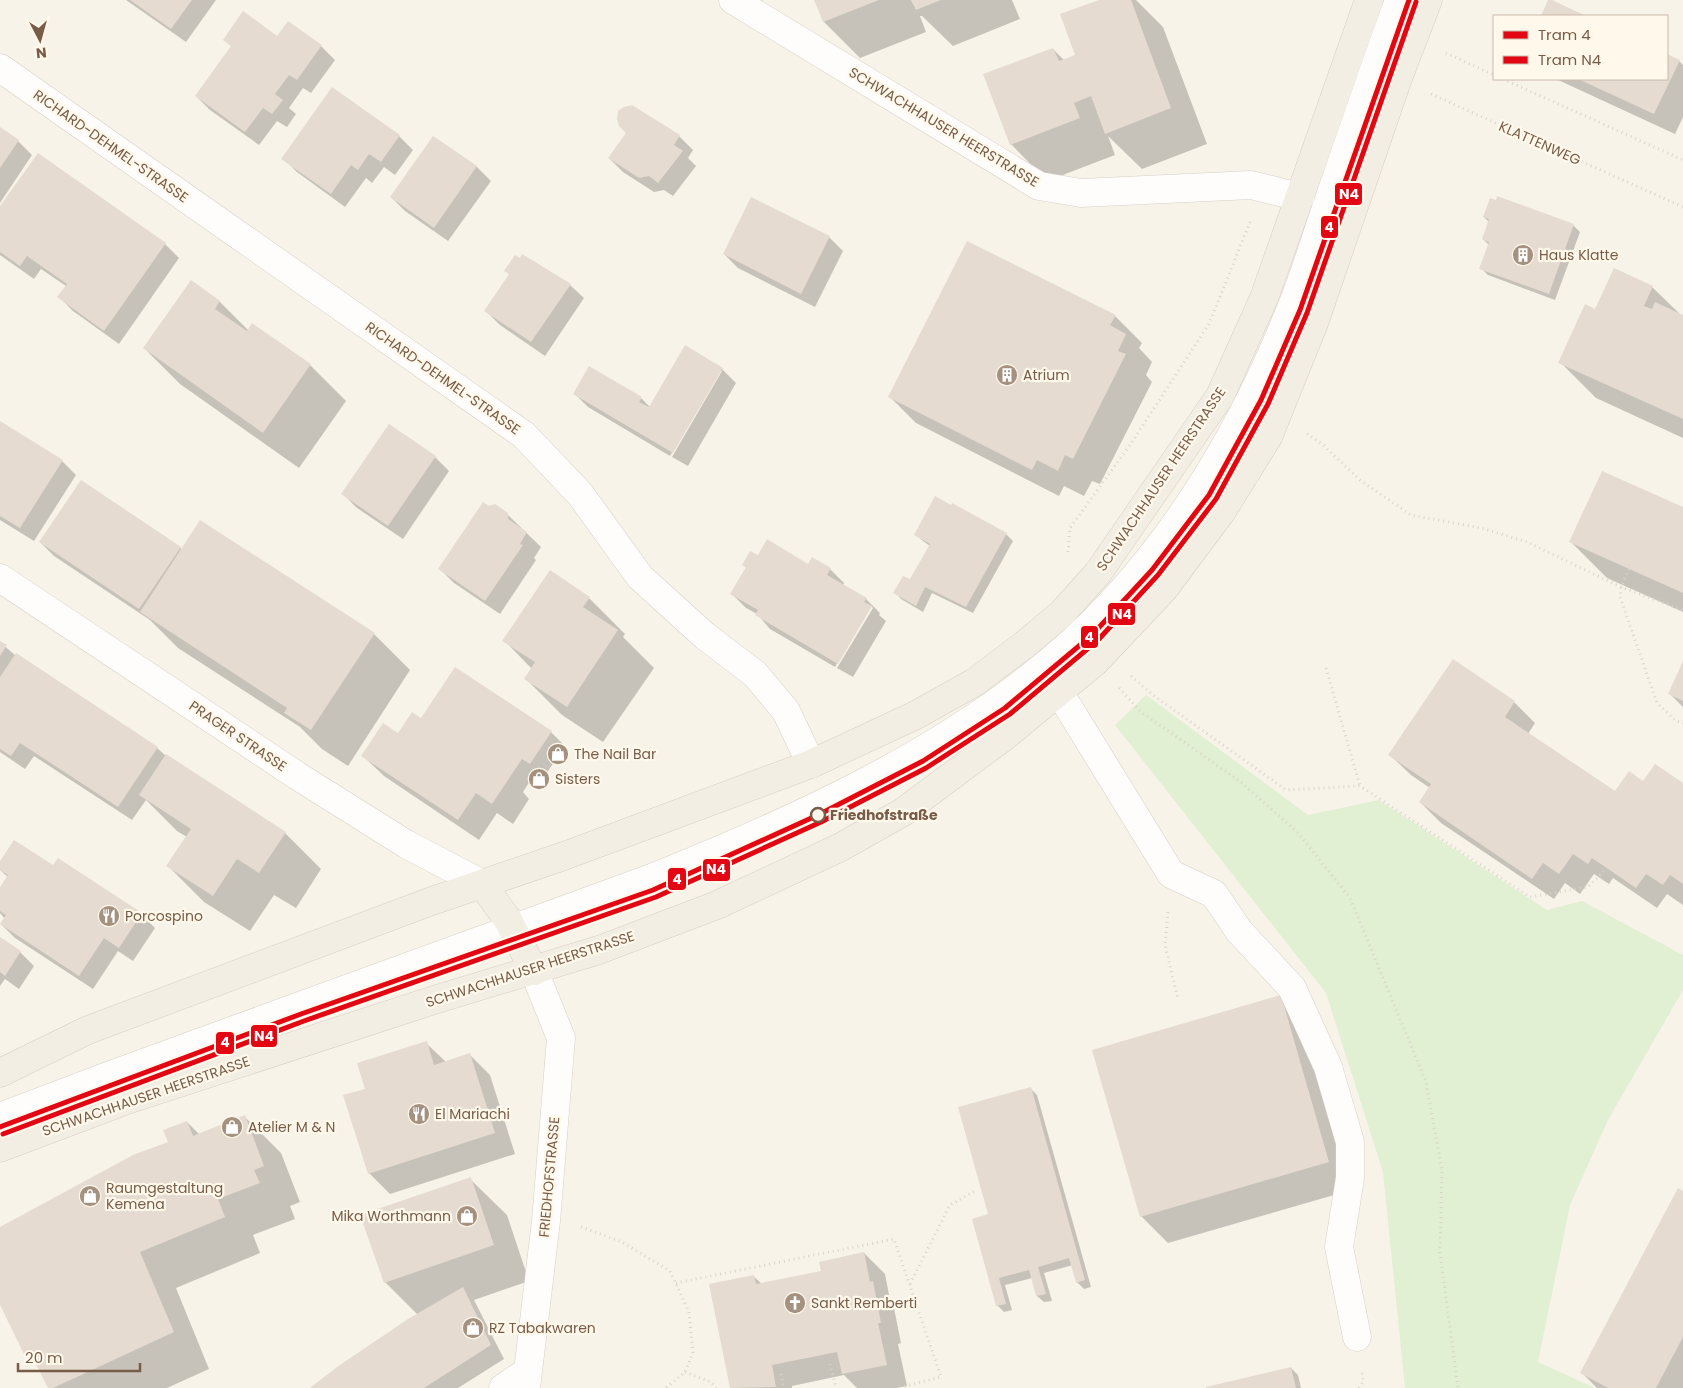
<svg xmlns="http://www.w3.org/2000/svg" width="1683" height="1388" viewBox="0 0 1683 1388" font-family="Poppins,sans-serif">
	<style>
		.green { fill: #e1efd2 }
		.shadow { fill: #0003 }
		.building { fill: #e5dbd0 }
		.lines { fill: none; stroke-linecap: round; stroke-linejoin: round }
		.minor-casing { stroke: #d6cfc6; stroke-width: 29 }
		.major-casing { stroke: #d7cec4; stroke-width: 29 }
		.path { stroke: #dad3cb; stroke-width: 3; stroke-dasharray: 1 4; stroke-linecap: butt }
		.minor { stroke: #fefdfc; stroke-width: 28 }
		.major { stroke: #f3eee4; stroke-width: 28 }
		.tram-1-casing { stroke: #fff8eb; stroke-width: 9 }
		.tram-2-casing { stroke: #fff8eb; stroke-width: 9 }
		.tram-1 { stroke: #e30613; stroke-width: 5 }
		.tram-2 { stroke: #e30613; stroke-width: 5 }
		.stop-dot { fill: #fff8eb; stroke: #785c47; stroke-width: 2.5 }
		.labels { text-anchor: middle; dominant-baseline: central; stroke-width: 4.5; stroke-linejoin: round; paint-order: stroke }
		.street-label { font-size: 14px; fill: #785c47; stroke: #fff8eb }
		.poi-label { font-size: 14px; fill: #785c47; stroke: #fff8eb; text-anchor: start }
		.stop-label { font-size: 14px; font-weight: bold; fill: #785c47; stroke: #fff8eb; text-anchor: start }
		.line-badge { stroke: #fff8eb; stroke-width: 2 }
		.badge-label { font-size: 14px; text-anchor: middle; font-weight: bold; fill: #fff }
	</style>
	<rect width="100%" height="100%" fill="#f8f3e9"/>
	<!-- green -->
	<path class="green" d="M1146,695L1308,815L1379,800L1547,910L1582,901L1683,955V990L1608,1120L1570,1205L1538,1362L1595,1388H1405L1383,1172L1326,993L1115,725Z"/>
	<!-- shadow -->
	<path class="shadow" d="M126,0H216L186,42Z
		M815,0H1012L1020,19L953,46L922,16H920L926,32L860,58L824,22Z
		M1102,0H1136L1163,27L1207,144L1142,169L1108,136L1115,155L1047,181L1011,144L1053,49L1064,60L1077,55Z
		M289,23L321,46L335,60L311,93L303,88L289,108L296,114L287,127L277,121L259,145L210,110L196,96L232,47L224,40L278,38Z
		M1667,56L1679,61L1683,65V117L1675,134L1556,79H1667Z
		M632,107L679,136L693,150L688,158L696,166L673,196L664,190L654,192L623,172L609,158L627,133Z
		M0,129L18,141L32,155L0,203Z
		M399,136L413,150L395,175L384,167L372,183L366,178L345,207L297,172L283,158Z
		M434,137L477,167L491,181L448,241L405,211L391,197Z
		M38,154L165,244L179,258L119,344L73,311L59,297L66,286L41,269L34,279L0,255V208Z
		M1484,217L1573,225L1580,232L1555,300L1488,275L1481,268L1489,245L1483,239L1489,222Z
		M829,237L843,251L815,307L738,268L724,254Z
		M191,281L220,302L249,331L310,365L346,401L299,468L180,384L144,348Z
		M570,285L584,298L545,356L500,325L486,311Z
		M1652,287L1683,317V438L1596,398L1560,362Z
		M1115,316L1142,343L1139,348L1152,362L1146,375L1152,382L1100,484L1092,481L1084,496L1064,486L1059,496L916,423L889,396Z
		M590,368L641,398L650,407L722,369L736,383L688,466L672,457L722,371H720L670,456L588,407L574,393Z
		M0,422L62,461L76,475L34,541L0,520Z
		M435,457L449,471L403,539L357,508L343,494Z
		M953,505L1006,534L1013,541L973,613L932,593L923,612L901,599L895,592L910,580L930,546L923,541L916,535Z
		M1683,509V612L1607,578L1571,542Z
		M507,514L541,547L534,558L536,560L500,614L454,583L440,569Z
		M40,542L180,548L374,634L410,670L348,766L322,749L300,727L178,648L150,620L54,556Z
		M758,556L809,566L812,559L830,569L844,583L843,586L866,599L880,613L879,615L886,621L853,677L837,668L873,608L871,606L835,667L770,629L757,614L746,608L732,594L747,568L743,565Z
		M589,598L625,634L623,637L654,668L603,742L562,715L525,678L532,669L504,640Z
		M0,642L16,656L157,748L166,756L285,833L321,869L296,908L274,895L250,931L204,902L168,866L187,837L177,831L146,800L132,820L34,756L25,769L0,752Z
		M1683,664V707L1670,694Z
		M1514,702L1535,723L1528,734L1616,793L1644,783L1683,785V905L1667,894L1657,908L1613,878L1609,884L1594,874L1580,894L1565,883L1554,899L1441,823L1420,802L1430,788L1411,775L1390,755Z
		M427,723L551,732L565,746L544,777L536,772L523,792L529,799L513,824L497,813L479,840L384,776L363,756L398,735Z
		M0,864L53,867L141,914L155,928L133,961L118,951L93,989L15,938L1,924L5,919L0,913V889L8,877L0,870Z
		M0,939L20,952L34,966L19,989L5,979L0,986Z
		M1280,997L1307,1024L1355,1189L1168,1243L1141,1216Z
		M426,1043L446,1062L470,1055L490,1075L515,1154L390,1194L369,1173L367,1090Z
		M1030,1088L1037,1095L1091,1287L1084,1289L1077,1282L1073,1265L1044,1273L1052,1301L1044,1302L1037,1296L1032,1278L1005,1285L1012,1310L1004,1312L997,1305L990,1215Z
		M245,1117L281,1153L300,1202L290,1206L295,1219L253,1235L260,1253L176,1288L209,1369L167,1388H50L39,1367L26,1353L0,1302V1228L169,1143L187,1122L200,1135Z
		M470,1179L507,1215L529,1281L474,1300L504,1359L458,1388H313L418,1315L385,1282Z
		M1683,1192V1388H1597L1582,1373Z
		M864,1253L885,1274L890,1300L893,1303L901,1343L898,1344L907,1386L896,1388H857L844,1375L792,1386V1388H731L710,1285L753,1276L762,1284L822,1272Z
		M1291,1368L1298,1375L1301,1388H1208Z"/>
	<!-- building -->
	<path class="building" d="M130,0H192L171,29Z
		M814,0H879L823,22Z
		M911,0H941L916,10Z
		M1099,0H1131L1171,108L1105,134L1091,96L1074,103L1080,118L1010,145L983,74L1053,48L1059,61L1075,55L1060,14Z
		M1548,0H1552L1586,16H1541Z
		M243,11L277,36L288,21L322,45L297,80L289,75L275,94L283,100L272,114L263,108L245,132L195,96L231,46L223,40Z
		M1667,54L1680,60L1654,114L1578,79H1667Z
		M332,87L400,135L381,162L369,154L358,170L351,165L331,194L281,159Z
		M632,105L680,135L674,145L683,151L658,183L649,176L639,178L608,158L626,133L619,126L617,119L618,111L624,107Z
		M0,127L19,140L0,168Z
		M433,136L477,166L434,228L390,197Z
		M38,153L166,243L104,331L57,297L67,284L27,256L20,266L0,252V206Z
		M1497,196L1574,224L1549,294L1479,269L1489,242L1482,239L1489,219L1483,217L1490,198L1496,200Z
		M751,197L830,236L801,294L723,254Z
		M967,241L1116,315L1110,325L1126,334L1118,351L1126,354L1073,459L1065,455L1058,471L1037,460L1032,470L888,397Z
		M522,254L571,284L531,342L484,311L509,274L504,271L515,255L520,258Z
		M1614,268L1653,286L1644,306L1652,309L1655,302L1683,315V419L1558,363L1585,304L1595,309Z
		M191,280L220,301L215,309L247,331L252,323L311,364L263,433L143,348Z
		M685,345L723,368L673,453L573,394L589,366L642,397L639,402L649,407Z
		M0,421L63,460L20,528L0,516Z
		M389,424L436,456L388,526L341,494Z
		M1602,471L1683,507V593L1569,542Z
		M81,480L181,547L139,609L39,542Z
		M935,496L951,505L952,503L1007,533L966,607L925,587L916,606L893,593L903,576L910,579L930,544L914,535Z
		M483,502L489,506L495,504L508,513V519L527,532L520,544L523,545L485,601L438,569Z
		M200,520L375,633L311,730L284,713L287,708L140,612Z
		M767,539L808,564L812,557L831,568L827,575L867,598L864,602L872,606L838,664L755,615L758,610L730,594L746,567L742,565L750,551L758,555Z
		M550,570L590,597L583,607L618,630L567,707L524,679L535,662L502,641Z
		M0,641L7,645L0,656Z
		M16,653L158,747L118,807L20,743L11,756L0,749V677Z
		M1453,659L1515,701L1505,717L1615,791L1629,771L1643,781L1655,764L1683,783V884L1670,875L1663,885L1646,874L1636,888L1592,858L1588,864L1573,854L1559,874L1543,863L1532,879L1419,802L1431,784L1388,755Z
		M1683,661V701L1668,694Z
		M455,667L552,731L530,764L522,759L492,804L476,793L458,820L361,756L383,723L398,733L412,712L421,718Z
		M166,754L286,832L259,873L237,859L213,896L166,866L191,829L139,795Z
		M14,840L53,865L58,858L142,913L119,948L104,938L79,976L0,924L6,915L0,911V887L8,875L0,870V861Z
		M0,937L21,951L5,976L0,972Z
		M1281,995L1329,1162L1140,1217L1092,1050Z
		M427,1041L434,1065L470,1053L495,1133L368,1174L343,1095L365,1089L357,1063Z
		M1031,1087L1085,1280L1076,1283L1069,1258L1038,1267L1046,1294L1036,1296L1029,1270L999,1278L1006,1304L996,1306L972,1219L988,1214L958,1107Z
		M245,1115L264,1166L254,1170L260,1183L218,1199L225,1217L140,1252L174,1332L53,1388H48L30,1352L24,1354L0,1305V1227L133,1155L168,1142L163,1130L187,1121L193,1136Z
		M471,1177L494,1245L384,1283L360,1215Z
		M1678,1188L1683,1191V1337L1656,1388H1608L1580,1373Z
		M864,1252L870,1282L873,1281L881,1323H878L887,1365L842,1374L837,1352L772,1365L776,1387L730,1388L709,1284L754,1275L756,1284L821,1271L819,1262Z
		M463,1287L491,1345L424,1388H310L337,1367L408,1319Z
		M1291,1367L1296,1388H1206V1387Z"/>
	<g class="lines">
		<!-- minor casing -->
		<g class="minor-casing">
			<path id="minor" d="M733,0L1039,186L1081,193L1251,185L1300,197
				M0,68L524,435L580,494L640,577L705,636L755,674L786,711L811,764
				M0,578L296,775L406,844L482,884
				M1059,692L1171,874L1214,894L1239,931L1292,988L1328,1067L1350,1142V1178L1339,1247L1357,1337
				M0,1117L105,1077L649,879C789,823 939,756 1055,657C1163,565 1240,437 1292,306C1305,274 1315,240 1326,208C1350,138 1374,69 1399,0
				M503,1388L528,1371
				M526,1388L546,1221L561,1038L534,971"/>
		</g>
		<!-- major casing -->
		<g class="major-casing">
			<path id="major" d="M482,884L508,920L534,971
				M0,1073L88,1030L429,902L564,856L811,764L916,715L975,682L1024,645L1062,613L1098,573L1220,396L1264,298L1369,0
				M0,1148L127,1100L434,1000L599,950L717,905L841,847L903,812L1005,736L1095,662L1164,589L1222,511L1268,437L1314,323L1398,78L1428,0"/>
		</g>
		<!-- path -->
		<path class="path" d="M1446,53L1494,75
			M1503,79L1683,160
			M1431,94L1683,207
			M1307,434L1322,444L1360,480L1411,515L1481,528L1527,542L1621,587L1683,610
			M1068,552L1070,528L1130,445L1209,324L1250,222
			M1629,569L1621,587L1620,597L1657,703L1676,721L1683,723
			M1326,668L1360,786
			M1131,676L1153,695L1286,790L1360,786L1530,897L1588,887L1607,868
			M1119,688L1141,712L1241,782L1299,834L1350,898L1426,1082L1442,1170L1440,1253L1458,1388
			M1168,912L1165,945L1178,999
			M581,1227L622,1242L670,1271L689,1312L693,1353L685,1372L666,1388
			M676,1283L894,1239L941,1377L897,1388
			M910,1284L950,1205L975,1191
			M830,1364L836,1388
			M685,1372L711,1382L716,1388
			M781,1374L784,1388
			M1359,1388L1363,1382L1362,1372"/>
		<!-- minor -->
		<use href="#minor" class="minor"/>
		<!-- major -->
		<use href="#major" class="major"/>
		<!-- tram-1 casing -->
		<g class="tram-1-casing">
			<path id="tram-1" d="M0,1127L301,1014L653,890L818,815L923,761L1005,708L1092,635L1152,570L1209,495L1261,400L1300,310L1409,0"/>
		</g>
		<!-- tram-2 casing -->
		<g class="tram-2-casing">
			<path id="tram-2" d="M3,1134L304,1021L656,897L821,822L926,768L1010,714L1098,640L1158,575L1216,499L1268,404L1307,313L1416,2"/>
		</g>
		<!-- tram-1 -->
		<use href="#tram-1" class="tram-1"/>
		<!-- tram-2 -->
		<use href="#tram-2" class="tram-2"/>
	</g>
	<!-- icons -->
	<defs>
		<g id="building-disc" transform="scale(1.125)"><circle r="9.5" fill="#a59180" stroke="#fff8eb"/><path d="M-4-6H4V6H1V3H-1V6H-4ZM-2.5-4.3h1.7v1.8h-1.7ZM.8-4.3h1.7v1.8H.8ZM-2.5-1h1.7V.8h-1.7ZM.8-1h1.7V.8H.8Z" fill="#fff"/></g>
		<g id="shop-disc" transform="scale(1.125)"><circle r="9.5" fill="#a59180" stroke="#fff8eb"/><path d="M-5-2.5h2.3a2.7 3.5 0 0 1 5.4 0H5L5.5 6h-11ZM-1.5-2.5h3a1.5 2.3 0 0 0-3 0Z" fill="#fff"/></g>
		<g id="restaurant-disc" transform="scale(1.125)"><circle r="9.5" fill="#a59180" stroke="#fff8eb"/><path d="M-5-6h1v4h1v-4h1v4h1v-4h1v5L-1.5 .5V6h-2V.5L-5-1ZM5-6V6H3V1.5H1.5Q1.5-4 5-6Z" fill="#fff"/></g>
		<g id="church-disc" transform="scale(1.125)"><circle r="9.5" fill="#a59180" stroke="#fff8eb"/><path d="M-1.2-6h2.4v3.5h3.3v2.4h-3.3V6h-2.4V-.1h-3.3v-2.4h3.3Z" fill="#fff"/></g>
	</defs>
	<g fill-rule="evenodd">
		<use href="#building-disc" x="1523" y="255"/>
		<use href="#building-disc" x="1007" y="375"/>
		<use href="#shop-disc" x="558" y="754"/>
		<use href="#shop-disc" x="539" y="779"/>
		<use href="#restaurant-disc" x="109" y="916"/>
		<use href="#restaurant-disc" x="419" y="1114"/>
		<use href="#shop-disc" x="232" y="1127"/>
		<use href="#shop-disc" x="90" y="1196"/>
		<use href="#shop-disc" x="467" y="1216"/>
		<use href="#church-disc" x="795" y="1303"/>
		<use href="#shop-disc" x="473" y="1328"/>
	</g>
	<!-- markers -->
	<circle class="stop-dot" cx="818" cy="815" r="7"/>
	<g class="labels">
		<!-- street labels -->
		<g class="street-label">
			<text transform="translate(944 127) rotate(31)">SCHWACHHAUSER HEERSTRASSE</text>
			<text transform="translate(1540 143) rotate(24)">KLATTENWEG</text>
			<text transform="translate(111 146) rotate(35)">RICHARD-DEHMEL-STRASSE</text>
			<text transform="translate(443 378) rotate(35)">RICHARD-DEHMEL-STRASSE</text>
			<text transform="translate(1161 479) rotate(-56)">SCHWACHHAUSER HEERSTRASSE</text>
			<text transform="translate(238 736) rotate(34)">PRAGER STRASSE</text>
			<text transform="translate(530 969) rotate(-18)">SCHWACHHAUSER HEERSTRASSE</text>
			<text transform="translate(146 1096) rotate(-19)">SCHWACHHAUSER HEERSTRASSE</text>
			<text transform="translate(549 1177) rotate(-85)">FRIEDHOFSTRASSE</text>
		</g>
		<!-- poi labels -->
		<g class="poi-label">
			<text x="1539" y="255">Haus Klatte</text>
			<text x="1023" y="375">Atrium</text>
			<text x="574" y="754">The Nail Bar</text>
			<text x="555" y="779">Sisters</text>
			<text x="125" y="916">Porcospino</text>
			<text x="435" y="1114">El Mariachi</text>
			<text x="248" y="1127">Atelier M &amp; N</text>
			<text x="106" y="1188">Raumgestaltung<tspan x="106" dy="16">Kemena</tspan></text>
			<text x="451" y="1216" text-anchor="end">Mika Worthmann</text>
			<text x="811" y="1303">Sankt Remberti</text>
			<text x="489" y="1328">RZ Tabakwaren</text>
		</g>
		<!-- stop labels -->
		<g class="stop-label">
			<text x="830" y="815">Friedhofstraße</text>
		</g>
	</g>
	<g class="line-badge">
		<rect x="1334" y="182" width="29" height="24" rx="5" fill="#e30613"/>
		<rect x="1320" y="215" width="19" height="24" rx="5" fill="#e30613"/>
		<rect x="1107" y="602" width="29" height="24" rx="5" fill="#e30613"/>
		<rect x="1080" y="625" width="19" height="24" rx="5" fill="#e30613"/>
		<rect x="702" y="858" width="29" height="24" rx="5" fill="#e30613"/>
		<rect x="667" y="867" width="20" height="24" rx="5" fill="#e30613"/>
		<rect x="250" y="1024" width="28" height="24" rx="5" fill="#e30613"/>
		<rect x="215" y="1031" width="20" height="24" rx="5" fill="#e30613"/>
	</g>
	<g class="badge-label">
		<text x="1349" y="199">N4</text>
		<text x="1329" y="232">4</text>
		<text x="1122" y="619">N4</text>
		<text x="1089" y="642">4</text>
		<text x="716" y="874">N4</text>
		<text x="677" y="884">4</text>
		<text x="264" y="1041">N4</text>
		<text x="225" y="1047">4</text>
	</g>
	<!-- legend -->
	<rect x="1493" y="15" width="175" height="65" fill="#fff8eb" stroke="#c9baa9"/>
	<rect x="1503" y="31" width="25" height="8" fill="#e30613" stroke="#c9baa9"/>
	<text x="1538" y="40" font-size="15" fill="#785c47">Tram 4</text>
	<rect x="1503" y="56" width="25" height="8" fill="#e30613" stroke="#c9baa9"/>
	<text x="1538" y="65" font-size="15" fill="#785c47">Tram N4</text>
	<!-- north arrow -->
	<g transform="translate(40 40) rotate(174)" stroke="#fff8eb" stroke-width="4" paint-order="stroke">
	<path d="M0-4L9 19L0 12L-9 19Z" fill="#785c47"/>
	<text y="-8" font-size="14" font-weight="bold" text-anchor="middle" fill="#785c47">N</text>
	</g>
	<!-- scale -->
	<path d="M18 1363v8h122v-8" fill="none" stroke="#785c47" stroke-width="2.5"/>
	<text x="25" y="1363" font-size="15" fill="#785c47" stroke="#fff8eb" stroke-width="4" paint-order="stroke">20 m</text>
</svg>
